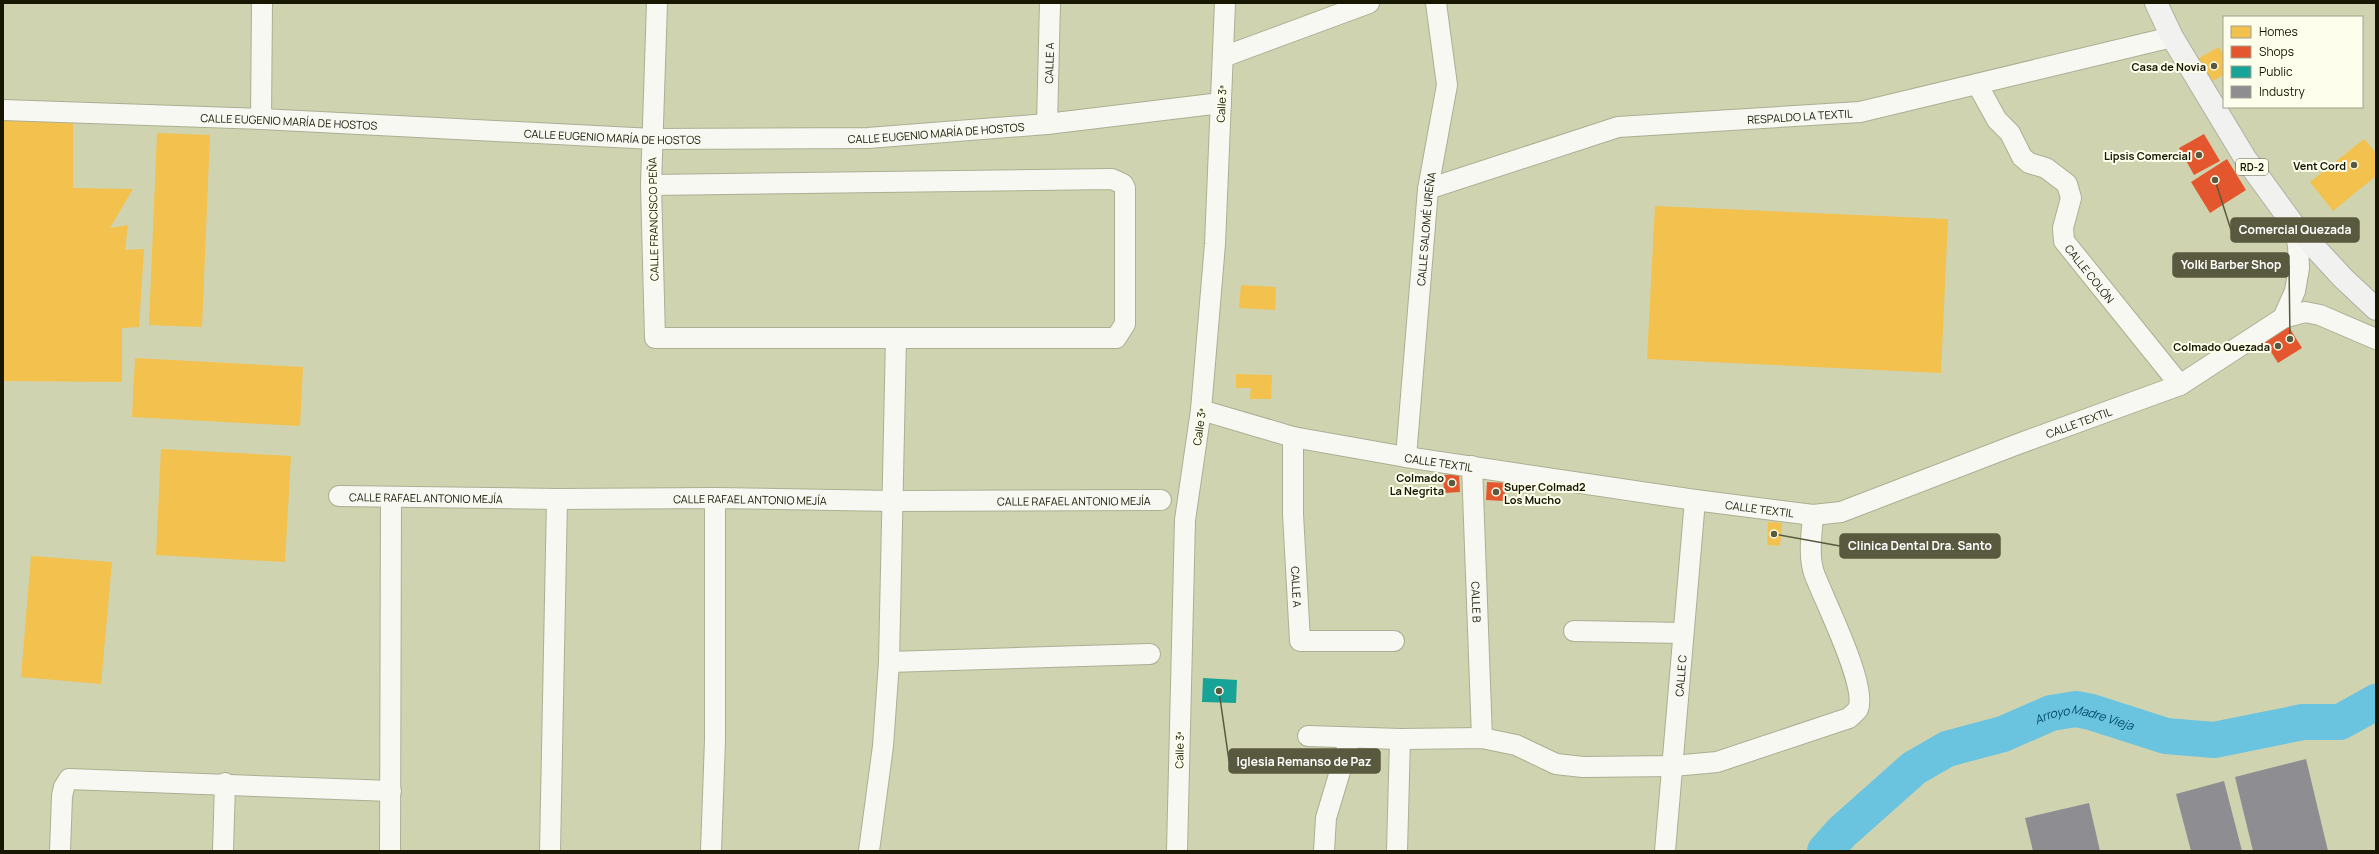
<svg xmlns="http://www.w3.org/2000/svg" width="2379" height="854" viewBox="0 0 2379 854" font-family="Manrope,sans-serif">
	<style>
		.homes { fill: #f2c14e }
		.shops { fill: #e4572e }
		.public { fill: #17a398 }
		.industry { fill: #8d8d92 }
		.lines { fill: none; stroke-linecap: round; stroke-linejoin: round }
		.river { stroke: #6ac3df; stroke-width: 36 }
		.minor-casing { stroke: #acaf93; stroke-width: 22 }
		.major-casing { stroke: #b0b0a4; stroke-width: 24 }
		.minor { stroke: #f8f8f3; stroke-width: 20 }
		.major { stroke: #f1f1ef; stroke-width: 22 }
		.poi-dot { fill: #58593e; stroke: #fdffec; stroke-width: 1.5 }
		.labels { text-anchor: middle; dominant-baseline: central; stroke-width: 4; stroke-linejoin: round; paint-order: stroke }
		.shield { fill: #fdffec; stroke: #5c5d48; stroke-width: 1 }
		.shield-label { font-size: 10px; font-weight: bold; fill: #171701 }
		.street-label { font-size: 11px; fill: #171701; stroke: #fdffec }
		.poi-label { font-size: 11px; font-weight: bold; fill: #171701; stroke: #fdffec; text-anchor: end }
		.water-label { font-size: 12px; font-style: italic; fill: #044d69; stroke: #fdffec }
		.leader { fill: none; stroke: #58593e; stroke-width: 1.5 }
		.callout-dot { fill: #58593e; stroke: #fdffec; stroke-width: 1.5 }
		.callout { fill: #58593e; stroke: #58593e; stroke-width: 1.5 }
		.callout-label { font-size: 12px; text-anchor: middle; font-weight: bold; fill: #fff }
	</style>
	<rect width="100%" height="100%" fill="#d0d3b0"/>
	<!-- homes -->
	<path class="homes" d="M2219,47L2224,55V75L2212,81L2199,58Z
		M3,118L73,120V188L133,189L110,228L128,225L125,250L144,249L139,327L122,328V382L3,381Z
		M157,133L210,135L202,327L149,325Z
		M2364,139L2376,153V176L2333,211L2310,182Z
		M1655,206L1948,219L1941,373L1647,359Z
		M1241,285L1276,287L1275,310L1239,308Z
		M135,358L303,367L300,426L132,417Z
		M1236,374L1272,375L1271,399H1250L1251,388H1236Z
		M161,449L291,456L285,562L156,555Z
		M1768,522L1782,523L1780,546L1767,545Z
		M31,556L112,562L101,684L21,677Z"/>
	<!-- shops -->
	<path class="shops" d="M2204,134L2220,161L2194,175L2179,148Z
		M2227,159L2246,190L2210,213L2191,182Z
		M2287,324L2302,348L2278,363L2263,339Z
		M1459,474L1460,492L1444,493L1443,475Z
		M1487,482L1506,483L1504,501L1486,500Z"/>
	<!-- public -->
	<path class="public" d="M1203,678L1237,680L1236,703L1202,702Z"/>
	<!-- industry -->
	<path class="industry" d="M2306,759L2328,851H2253L2235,777Z
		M2224,781L2242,851H2191L2176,794Z
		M2089,803L2100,851H2033L2025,818Z"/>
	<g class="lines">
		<!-- river -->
		<path class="river" id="s1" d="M1825,851L1842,832L1914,768L1947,749L2003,734L2051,713L2076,709L2091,712L2166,736L2214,740L2303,722H2340L2376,702"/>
		<!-- minor casing -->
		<g class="minor-casing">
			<g id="minor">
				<path d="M1223,57L1369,3"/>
				<path id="s2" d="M1977,84L1997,120L2010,133L2022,157L2029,163L2046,168L2067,184L2071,198L2063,228L2064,241L2180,385"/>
				<path id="s3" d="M3,110L261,119L653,139L868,138L1047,124L1221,103"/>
				<path d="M261,119L262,3"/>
				<path id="s4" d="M1047,124L1050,3"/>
				<path d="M651,185L1112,179L1123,184L1125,188V324L1116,338H655L651,185L657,3"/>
				<path id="s5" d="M1428,189L1618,127L1860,112L2172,37"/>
				<path d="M2283,318L2305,312L2320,315L2376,339"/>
				<path id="s6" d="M1201,410L1293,437L1406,457L1695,500L1813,515L1841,512L2018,444L2180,385L2283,318L2295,291L2299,268L2298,245L2293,224"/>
				<path id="s7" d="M1293,437V514L1300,641H1394"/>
				<path id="s8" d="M1406,457L1428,189L1447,85L1436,3"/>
				<path id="s9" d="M1472,466L1482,738"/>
				<path id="s10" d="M339,496L557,499L715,498L892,501L1161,500"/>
				<path d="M1574,631L1683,633"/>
				<path d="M889,662L1150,654"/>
				<path d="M1308,736L1400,739L1482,738L1516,745L1556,764L1583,767L1673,766L1717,762L1849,718C1852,715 1856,712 1858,709C1868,686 1823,598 1814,573C1808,555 1812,532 1813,515"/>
				<path d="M60,851L62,796L64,787L69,779L391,791"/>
				<path d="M223,851L225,783"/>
				<path d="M390,851L391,497"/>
				<path d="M550,851L557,499"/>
				<path d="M711,851L715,740V498"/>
				<path d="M869,851L883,746L889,662L896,338"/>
				<path d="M1177,851L1185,520L1201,410L1215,244L1225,3"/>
				<path d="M1324,851L1326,818L1350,738"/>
				<path d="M1397,851L1400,739"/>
				<path id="s11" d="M1665,851L1695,500"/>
			</g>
		</g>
		<!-- major casing -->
		<g class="major-casing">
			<path id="major" d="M2156,3L2172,37L2245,158L2293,224L2343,278L2376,309"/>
		</g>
		<!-- minor -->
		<use href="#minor" class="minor"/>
		<!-- major -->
		<use href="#major" class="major"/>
	</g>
	<!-- markers -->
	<g class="poi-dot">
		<circle cx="2214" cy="66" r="4"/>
		<circle cx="2199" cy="155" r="4"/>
		<circle cx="2354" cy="165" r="4"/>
		<circle cx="2278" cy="346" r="4"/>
		<circle cx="1452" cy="483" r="4"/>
		<circle cx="1496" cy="492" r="4"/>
	</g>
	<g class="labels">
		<!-- shield labels -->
		<rect class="shield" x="2236" y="159" width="32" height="16" rx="3"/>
		<g class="shield-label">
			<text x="2252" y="167">RD-2</text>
		</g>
		<!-- street labels -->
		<g class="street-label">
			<text stroke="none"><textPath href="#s4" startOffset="61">CALLE A</textPath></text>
			<text transform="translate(1221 104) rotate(-87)">Calle 3ª</text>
			<text stroke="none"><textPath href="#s5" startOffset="382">RESPALDO LA TEXTIL</textPath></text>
			<text stroke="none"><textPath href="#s3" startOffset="286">CALLE EUGENIO MARÍA DE HOSTOS</textPath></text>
			<text stroke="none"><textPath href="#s3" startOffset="934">CALLE EUGENIO MARÍA DE HOSTOS</textPath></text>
			<text stroke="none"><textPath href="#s3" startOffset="610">CALLE EUGENIO MARÍA DE HOSTOS</textPath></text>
			<text transform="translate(653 219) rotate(-91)">CALLE FRANCISCO PEÑA</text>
			<text stroke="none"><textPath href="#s8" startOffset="229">CALLE SALOMÉ UREÑA</textPath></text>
			<text stroke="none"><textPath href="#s2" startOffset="240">CALLE COLÓN</textPath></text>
			<text stroke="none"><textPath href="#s6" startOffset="904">CALLE TEXTIL</textPath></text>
			<text transform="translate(1199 427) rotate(-82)">Calle 3ª</text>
			<text stroke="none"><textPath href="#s6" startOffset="244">CALLE TEXTIL</textPath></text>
			<text stroke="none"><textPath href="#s10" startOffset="87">CALLE RAFAEL ANTONIO MEJÍA</textPath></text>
			<text stroke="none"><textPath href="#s10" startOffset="411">CALLE RAFAEL ANTONIO MEJÍA</textPath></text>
			<text stroke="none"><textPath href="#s10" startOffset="735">CALLE RAFAEL ANTONIO MEJÍA</textPath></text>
			<text stroke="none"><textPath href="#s6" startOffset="568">CALLE TEXTIL</textPath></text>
			<text stroke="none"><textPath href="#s7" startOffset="150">CALLE A</textPath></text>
			<text stroke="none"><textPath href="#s9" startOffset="136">CALLE B</textPath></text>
			<text stroke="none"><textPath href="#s11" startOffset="176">CALLE C</textPath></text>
			<text transform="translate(1179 750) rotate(-89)">Calle 3ª</text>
		</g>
		<!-- poi labels -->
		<g class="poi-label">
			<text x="2206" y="66">Casa de Novia</text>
			<text x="2191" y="155">Lipsis Comercial</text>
			<text x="2346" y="165">Vent Cord</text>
			<text x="2270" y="346">Colmado Quezada</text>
			<text x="1444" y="477">Colmado<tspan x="1444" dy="13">La Negrita</tspan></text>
			<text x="1504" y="486" text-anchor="start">Super Colmad2<tspan x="1504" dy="13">Los Mucho</tspan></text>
		</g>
		<!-- water labels -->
		<g class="water-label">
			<text stroke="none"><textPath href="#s1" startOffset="304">Arroyo Madre Vieja</textPath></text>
		</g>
	</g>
	<!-- callouts -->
	<path class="leader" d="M2215 180L2231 230M2290 339L2289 265M1774 534L1840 546M1219 691L1229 761"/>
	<g class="callout-dot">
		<circle cx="2215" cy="180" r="4"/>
		<circle cx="2290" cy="339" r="4"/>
		<circle cx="1774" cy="534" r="4"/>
		<circle cx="1219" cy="691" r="4"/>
	</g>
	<g class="callout">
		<rect x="2231" y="218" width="128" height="24" rx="4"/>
		<rect x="2173" y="253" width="116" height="24" rx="4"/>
		<rect x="1840" y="534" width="160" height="24" rx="4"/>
		<rect x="1229" y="749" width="151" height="24" rx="4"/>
	</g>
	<g class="callout-label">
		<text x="2295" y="234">Comercial Quezada</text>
		<text x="2231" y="269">Yolki Barber Shop</text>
		<text x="1920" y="550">Clinica Dental Dra. Santo</text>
		<text x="1304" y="766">Iglesia Remanso de Paz</text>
	</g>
	<!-- border -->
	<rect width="2379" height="854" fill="none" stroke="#171701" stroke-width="8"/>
	<!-- legend -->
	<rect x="2223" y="16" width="140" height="92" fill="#fdffec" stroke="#a1a28e"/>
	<rect x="2231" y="26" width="20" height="12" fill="#f2c14e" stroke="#a1a28e"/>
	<text x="2259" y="36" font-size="12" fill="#171701">Homes</text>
	<rect x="2231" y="46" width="20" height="12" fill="#e4572e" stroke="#a1a28e"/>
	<text x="2259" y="56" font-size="12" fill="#171701">Shops</text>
	<rect x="2231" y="66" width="20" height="12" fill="#17a398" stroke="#a1a28e"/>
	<text x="2259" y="76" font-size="12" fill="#171701">Public</text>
	<rect x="2231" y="86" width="20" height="12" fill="#8d8d92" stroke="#a1a28e"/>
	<text x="2259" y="96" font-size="12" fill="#171701">Industry</text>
</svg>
